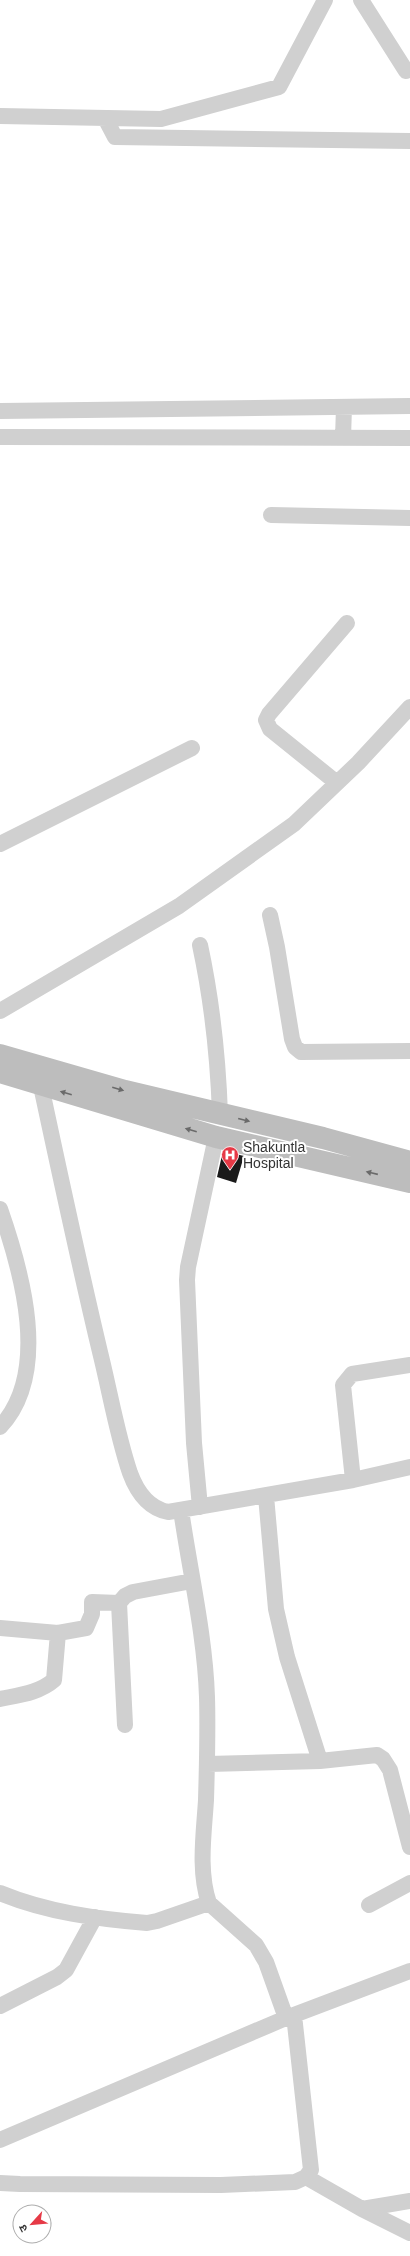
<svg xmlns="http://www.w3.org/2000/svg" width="410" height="2256" viewBox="0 0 410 2256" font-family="Arial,'Noto Sans Devanagari',sans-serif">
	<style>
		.building { fill: #1a1a1a }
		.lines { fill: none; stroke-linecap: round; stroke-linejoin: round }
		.minor { stroke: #d0d0d0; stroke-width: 16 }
		.secondary { stroke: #bdbdbd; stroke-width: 22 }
		.oneway { fill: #6a6a6a }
		.labels { text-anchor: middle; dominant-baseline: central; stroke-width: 4; stroke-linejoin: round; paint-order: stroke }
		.poi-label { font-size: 14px; fill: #333; stroke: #fff; text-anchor: start }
	</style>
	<rect width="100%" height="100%" fill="#fff"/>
	<!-- building -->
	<path class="building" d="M223,1151L244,1156L236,1183L217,1177Z"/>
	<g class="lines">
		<!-- minor -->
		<path class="minor" d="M361,0L406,71
			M0,116L161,119L279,87L325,0
			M105,118L115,137L410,141
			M0,411L410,406
			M0,437L410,438
			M343,438L344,407
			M271,515L410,518
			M337,783L270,729L266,720L269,714L347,623
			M0,844L192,748
			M270,915L277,947L292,1039L295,1047L301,1052L410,1051
			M200,945C212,1001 218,1057 220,1114
			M0,1011L179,906L294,824L358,763L410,707
			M41,1086C60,1175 79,1264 100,1352C110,1392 117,1435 130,1473C137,1492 148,1508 168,1512L353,1480L410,1467
			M0,1209C22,1272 51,1373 0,1427
			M353,1480L343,1385L352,1374L410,1365
			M266,1496L276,1609L287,1657L320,1761
			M200,1507L194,1443L187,1280L188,1267L216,1137
			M181,1510C190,1572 205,1635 207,1697C208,1731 207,1766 206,1800C204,1833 198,1871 209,1903L256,1945L266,1962L286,2018
			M0,1628L58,1633
			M0,1699C19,1695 39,1693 54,1680L58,1633L86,1628L92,1614V1602L119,1603
			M125,1725L119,1603L125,1596L133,1592L192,1581
			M208,1764L320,1761L377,1755L383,1759L390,1770L410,1847
			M0,1893C46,1912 97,1919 147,1923L157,1921L209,1903
			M369,1905L410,1883
			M0,2006L57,1977L66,1970L95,1917
			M0,2140L286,2018L410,1971
			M306,2177L362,2209L410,2233
			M0,2183L20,2184L221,2185L295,2182L306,2177L311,2170L294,2015
			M362,2209L410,2201"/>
		<!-- secondary -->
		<path class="secondary" d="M0,1055L125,1091L323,1138L410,1162
			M0,1072L216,1137L410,1182"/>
	</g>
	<!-- one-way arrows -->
	<defs><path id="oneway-solid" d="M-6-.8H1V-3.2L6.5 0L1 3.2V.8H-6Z"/></defs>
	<g class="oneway">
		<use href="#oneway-solid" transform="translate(118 1089) rotate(16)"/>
		<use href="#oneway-solid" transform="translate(66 1093) rotate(-164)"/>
		<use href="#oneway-solid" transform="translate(244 1120) rotate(14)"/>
		<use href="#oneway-solid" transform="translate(191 1130) rotate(-164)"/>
		<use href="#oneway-solid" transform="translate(372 1173) rotate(-167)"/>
	</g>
	<!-- icons -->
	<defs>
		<g id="hospital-pin" transform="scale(0.9)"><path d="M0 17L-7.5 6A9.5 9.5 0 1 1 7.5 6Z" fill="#e63946" stroke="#fff"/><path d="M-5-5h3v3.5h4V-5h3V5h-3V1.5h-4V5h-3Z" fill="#fff"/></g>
	</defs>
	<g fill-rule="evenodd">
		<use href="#hospital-pin" x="230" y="1155"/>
	</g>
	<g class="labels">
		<!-- poi labels -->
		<g class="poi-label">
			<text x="243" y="1147">Shakuntla<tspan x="243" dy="16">Hospital</tspan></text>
		</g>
	</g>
	<!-- north arrow -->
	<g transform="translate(32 2224) rotate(243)"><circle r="19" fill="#ffffff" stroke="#adadad"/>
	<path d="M0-3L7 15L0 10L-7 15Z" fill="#e63946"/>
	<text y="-6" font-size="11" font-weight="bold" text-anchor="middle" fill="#333333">उ</text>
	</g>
</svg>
